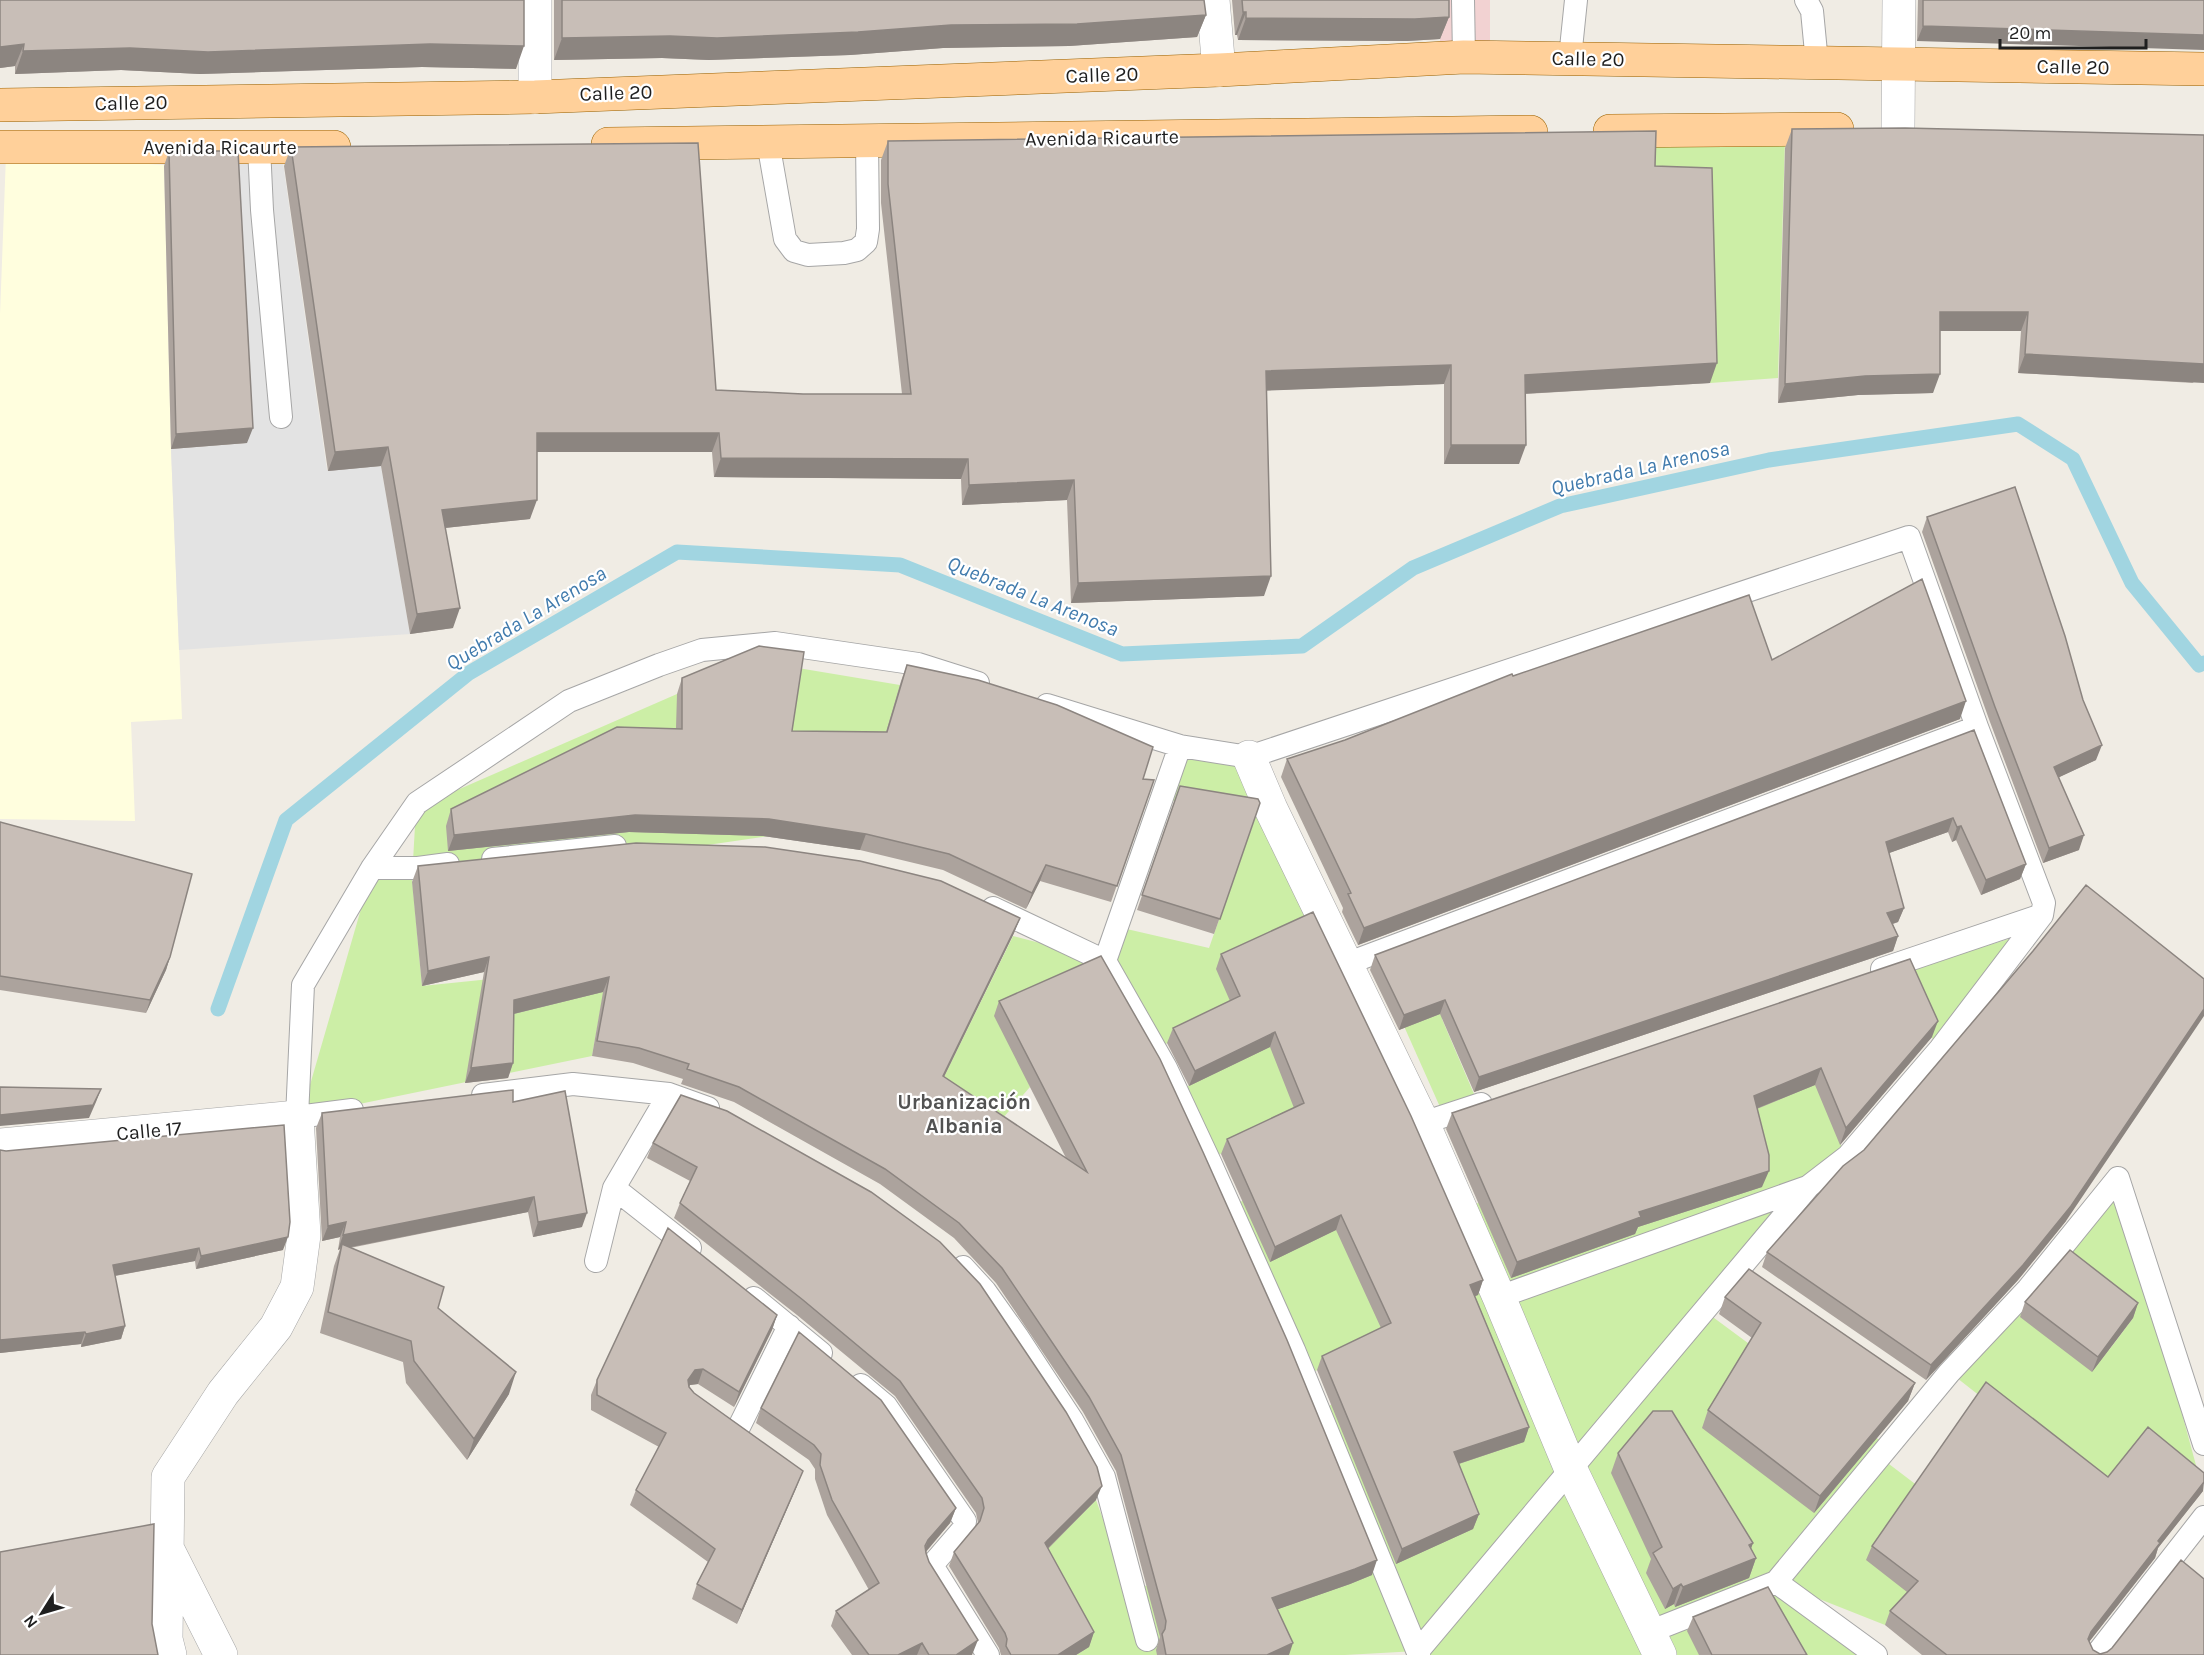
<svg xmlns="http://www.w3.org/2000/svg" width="2204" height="1655" viewBox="0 0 2204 1655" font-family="Karla,sans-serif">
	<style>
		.commercial { fill: #f2d2d2 }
		.education { fill: #fffede }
		.grass { fill: #cceea6 }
		.parking { fill: #e3e3e3 }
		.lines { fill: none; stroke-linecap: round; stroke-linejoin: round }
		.stream { stroke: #a1d5e1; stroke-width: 15 }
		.service-casing { stroke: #a6a6a6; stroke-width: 24 }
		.minor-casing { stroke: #a6a6a6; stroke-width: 34 }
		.primary-casing { stroke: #996100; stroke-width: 34 }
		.service { stroke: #fff; stroke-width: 22 }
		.minor { stroke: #fff; stroke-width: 33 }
		.primary { stroke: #ffd09a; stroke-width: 33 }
		.wall { fill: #aca39d }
		.shaded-wall { fill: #8c8580 }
		.building { fill: #c8beb7; stroke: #8c8580; stroke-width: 1.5 }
		.labels { text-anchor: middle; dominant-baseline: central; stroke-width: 4.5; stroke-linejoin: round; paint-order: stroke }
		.street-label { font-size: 20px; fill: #1f1f1f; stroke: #fff }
		.water-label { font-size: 21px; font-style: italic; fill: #417bad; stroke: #fff }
		.neighbourhood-label { font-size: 21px; font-weight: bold; fill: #525252; stroke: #fff }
	</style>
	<rect width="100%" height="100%" fill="#f0ece4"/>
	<!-- commercial -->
	<path class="commercial" d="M1441,0H1490V57L1440,41Z"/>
	<!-- education -->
	<path class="education" d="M6,155L164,165L171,449L182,719L131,722L135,821L0,819V315Z"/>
	<!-- grass -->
	<path class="grass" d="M1649,140H1785L1778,378L1710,383L1705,187L1646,186Z
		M798,668L972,697L831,827L625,857L412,879L422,986L608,967L592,1056L301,1116L372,871L412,879L416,808L677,694V733Z
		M1180,746L1249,757L1384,1079L1218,1155L1167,1096L1254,1054L1234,1011L1147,1053L1022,1067L1030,1087L923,1209L937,1091L1013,936L1105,960L1118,927L1209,948L1256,815L1161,799Z
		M1448,933L1442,1019L1474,1094L1440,1107L1375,961Z
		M2015,937L1934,1042L1902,972Z
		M1785,1011L1842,1148L1706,1312L1897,1453L1889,1464L1948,1509L2073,1469L1957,1378L2028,1289L2109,1350L2133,1318L2054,1257L2118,1178L2203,1491L2060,1546L1885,1625L1779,1583L1867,1655H1416L1417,1651L1345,1655H1286L1236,1547L1311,1415L1400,1370L1386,1338L1296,1380L1219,1211L1312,1171L1461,1210L1601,1153Z
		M1096,1500L1146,1637L1143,1587L1173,1574L1213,1655H1076L1088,1647L1039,1557Z"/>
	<!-- parking -->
	<path class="parking" d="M283,163L327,470L381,466L410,634L179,650L171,449L247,443L232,164Z"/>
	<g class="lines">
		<!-- stream -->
		<path class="stream" d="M218,1009L286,820L469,673L677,552L900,565L1122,654L1302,646L1413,568L1560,506L1769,460L2018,424L2073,459L2132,583L2199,665L2204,663"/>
		<!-- service casing -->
		<g class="service-casing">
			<path id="service" d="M1463,0L1464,57
				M1806,0L1812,11L1817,63
				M1570,58L1576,0
				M768,142L785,239L794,251L808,255L844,253L857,250L866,242L868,229L867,140
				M259,147L262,210L281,417
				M1047,705L1180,746L1249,757L1909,537L1977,727L2044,903L2042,915L1940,1049L1878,1121L1848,1156L1809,1186L1418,1651
				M493,859L615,846
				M372,868H418L448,864
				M993,908L1105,961L1166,1068L1210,1162L1294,1350L1419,1655
				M1105,961L1180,746
				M1346,964L1977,727
				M1882,969L2042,915
				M483,1095L573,1084L669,1094L708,1108
				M352,1110L297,1117L303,985L372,868L417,803L569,701L659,665L702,650L775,643L918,664L978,683
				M1423,1123L1481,1104
				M2118,1178L2204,1444
				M614,1188L690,1248
				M596,1261L614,1188L669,1094
				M963,1267L985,1291L1017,1336L1072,1420L1104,1477L1147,1640
				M1499,1297L1807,1187
				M754,1298L821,1353
				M861,1385L886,1406L965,1521L964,1528L933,1564L935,1570L988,1655
				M739,1427L789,1326
				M1776,1582L1949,1373L2028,1289L2118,1178
				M1649,1632L1776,1582L1876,1655
				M2096,1655L2204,1517"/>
		</g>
		<!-- minor casing -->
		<g class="minor-casing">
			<path id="minor" d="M1213,0L1219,70
				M535,97V0
				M1898,128L1899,0
				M1249,757L1271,809L1423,1123L1499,1297L1572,1472L1660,1655
				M0,1145L297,1117L304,1235L297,1287L276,1327L223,1393L168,1477L166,1639L170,1655
				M169,1552L221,1655"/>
		</g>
		<!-- primary casing -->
		<g class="primary-casing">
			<path id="primary" d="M0,105L535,97L1219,70L1464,57L2204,69
				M1610,131L1837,129
				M608,144L1531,132
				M0,147H334"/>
		</g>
		<!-- service -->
		<use href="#service" class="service"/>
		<!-- minor -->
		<use href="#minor" class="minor"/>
		<!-- primary -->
		<use href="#primary" class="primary"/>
	</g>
	<!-- wall -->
	<path class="wall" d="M0,0L516,69L422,67L200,74L121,70L15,74V66L0,68Z
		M554,0H1204L1206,15L1197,37L1069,46L943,48L850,55L709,60L662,58L554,60Z
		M1232,0H1449V17L1440,39L1407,41L1238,40L1237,35H1235Z
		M1918,0H2204L1917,41Z
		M1792,129L2194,383L2018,373L2021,331H1940L1933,393L1858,395L1778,403L1785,148Z
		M888,141L1655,166L1710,383L1525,394L1519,464H1444V384L1267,390L1264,596L1071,603L1067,500L962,505L961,479L714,477L712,452H537L530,519L445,528L453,628L410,634L381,466L328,471L284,166L291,147L716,390L803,394H902L881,203V160Z
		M169,151L247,443L171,449L164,166Z
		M1927,517L2083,700L2096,760L2059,777L2079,850L2043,863L1990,722L1922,532Z
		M1772,660L1960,719L1358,945L1342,912L1343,908L1281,777L1287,759L1345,740L1513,676Z
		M907,665L1143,779L1154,780L1111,902L1040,881L1026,909L943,870L860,850L763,836L629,832L448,851L446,826L451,809L676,728L677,694L682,678L792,731L886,732L901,681Z
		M1974,730L2026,864L2020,879L1981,895L1956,840L1952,842L1948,832L1889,853L1904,908L1898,922L1893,924L1898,936L1893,951L1474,1092L1440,1014L1399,1030L1370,970L1375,955Z
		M1180,786L1260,803L1214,934L1137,910Z
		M0,822L170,957L166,970L146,1013L0,990Z
		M418,866L1020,918L1014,933L944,1077L1066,1158L994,1016L999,1001L1372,1575L1350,1584L1278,1609L1289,1655H1157L1156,1650L1160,1637L1116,1471L1083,1412L996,1283L954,1238L880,1184L734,1102L681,1084L683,1079L633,1063L592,1056L603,992L514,1014L513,1063L508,1078L465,1083L484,972L422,986L412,882Z
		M1221,954L1483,1280L1478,1295L1475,1296L1529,1427L1524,1442L1459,1464L1479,1514L1473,1529L1396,1564L1317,1370L1322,1356L1381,1328L1336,1230L1270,1262L1221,1154L1227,1139L1294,1108L1270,1047L1189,1086L1167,1043L1173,1028L1230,1001L1216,969Z
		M1932,1037L1840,1145L1815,1085L1757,1109L1762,1187L1638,1227L1635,1234L1511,1278L1446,1129L1452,1113Z
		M681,1095L1096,1500L1048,1549L1094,1632L1089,1647L1076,1655H1001L999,1648L949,1566L954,1552L978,1523L976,1513L895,1396L797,1315L674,1218L680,1203L690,1181L647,1158L653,1143Z
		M513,1102L582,1227L533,1237L528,1212L350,1248L438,1308L509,1394L467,1460L406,1383L403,1362L320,1333L334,1266L340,1249L338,1250L340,1237L322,1241L316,1128L322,1113Z
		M0,1150L283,1250L196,1269L195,1261L115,1276L125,1326L121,1339L81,1347V1344L0,1353Z
		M2066,1221L2018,1280L1926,1380L1762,1267L1767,1252Z
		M1725,1297L1915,1383L1908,1401L1814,1513L1702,1428L1708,1410L1752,1338L1719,1314Z
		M2025,1302L2138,1303L2133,1318L2092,1372L2020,1317Z
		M777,1315L772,1330L734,1407L698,1384L690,1385L689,1386L694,1393L797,1486L737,1624L692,1599L697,1584L708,1562L630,1505L636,1490L659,1447L591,1410V1395L597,1380Z
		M761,1408L956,1508L950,1523L926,1552L929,1562L972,1655H852L831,1626L836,1611L869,1590L827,1515L815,1479V1469L809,1460L756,1423Z
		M1618,1453L1753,1543L1751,1548L1756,1558L1749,1578L1675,1607L1674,1604L1665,1609L1646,1573L1651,1559L1611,1473Z
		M2108,1477L2203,1491L2158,1548L2155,1558L2089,1642L2093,1650L2100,1654L2204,1655H1922L1885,1625L1890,1611L1907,1592L1866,1560L1872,1546Z
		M1693,1617L1807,1655H1699L1687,1631Z"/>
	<!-- shaded-wall -->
	<path class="shaded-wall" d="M1243,12H1246L1237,35H1235Z
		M1206,15L1197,37L1069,46L943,48L850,55L709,60L662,58L554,60L562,38Z
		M1449,17L1440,39L1407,41L1238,40L1246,18Z
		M1923,26L2204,35V50L1917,41Z
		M24,44L15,66L0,68V47Z
		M430,44L524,46L516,69L422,67L200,74L121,70L15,74L23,51L130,48Z
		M1940,312H2028L2021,331H1933Z
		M2025,354L2204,364V383L2018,373Z
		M1717,363L1710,383L1518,394L1525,375Z
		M1451,365L1444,384L1259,391L1266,371Z
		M1940,374L1933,393L1858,395L1778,403L1785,384L1865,376Z
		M253,428L247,443L171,449L176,434Z
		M537,433H719L712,452H530Z
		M1451,445H1526L1519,464H1444Z
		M388,447L381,466L328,471L335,452Z
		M721,458L968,459L961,479L714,477Z
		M1074,480L1067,500L962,505L969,485Z
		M537,500L530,519L435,529L442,510Z
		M1271,576L1264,596L1071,603L1078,583Z
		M460,608L453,628L410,634L417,614Z
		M1966,701L1960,719L1358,945L1364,928Z
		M2102,745L2096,760L2049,782L2054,767Z
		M635,815L769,819L866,834L860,850L763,836L629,832L448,851L454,835Z
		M1953,818L1948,832L1881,856L1886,842Z
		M1961,826L1956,840L1952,842L1957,827Z
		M2084,835L2079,850L2043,863L2049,848Z
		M2026,864L2020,879L1981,895L1986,880Z
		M1046,865L1040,881L1026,909L1032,893Z
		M1904,908L1898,922L1882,927L1887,913Z
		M1020,918L1014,933L937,1091L943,1076Z
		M1898,936L1893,951L1474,1092L1479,1077Z
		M170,957L166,970L146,1013L150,1000Z
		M489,957L484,972L422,986L428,971Z
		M609,977L603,992L509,1015L514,1000Z
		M1445,1000L1440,1014L1399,1030L1404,1015Z
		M2204,1009V1016L2066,1221L2018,1280L1926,1380L1931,1365Z
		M1938,1021L1932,1037L1840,1145L1846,1128Z
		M1275,1032L1270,1047L1189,1086L1195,1071Z
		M513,1063L508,1078L465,1083L471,1068Z
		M1821,1068L1815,1085L1748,1112L1754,1096Z
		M101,1089L96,1102L89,1118L0,1126V1115Z
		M1769,1171L1762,1187L1638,1227L1635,1234L1511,1278L1517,1262L1639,1212Z
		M534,1197L528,1212L341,1249L342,1244L340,1249L338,1250L343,1235Z
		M587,1213L582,1227L533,1237L538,1222Z
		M1341,1215L1336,1230L1270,1262L1275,1247Z
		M346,1222L340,1237L322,1241L328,1226Z
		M288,1237L283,1250L196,1269L201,1256Z
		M199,1248L195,1261L108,1277L113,1265Z
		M1483,1280L1478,1295L1465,1300L1470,1285Z
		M2138,1303L2133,1318L2092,1372L2098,1357Z
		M777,1315L772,1330L734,1407L739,1392Z
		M125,1326L121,1339L81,1347L86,1334Z
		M85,1332L81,1344L0,1353V1340Z
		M703,1369L698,1384L690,1385L683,1395L688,1380L695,1370Z
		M516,1372L509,1394L467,1460L474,1439Z
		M1915,1383L1908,1401L1814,1513L1820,1496Z
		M1529,1427L1524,1442L1449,1467L1454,1452Z
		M803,1471L797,1486L737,1624L742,1610Z
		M2204,1482L2203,1491L2158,1548L2155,1558L2085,1647L2091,1632L2158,1541Z
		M1102,1486L1096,1500L1039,1557L1045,1543Z
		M956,1508L950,1523L923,1555L928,1540Z
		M1479,1514L1473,1529L1396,1564L1402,1549Z
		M1753,1543L1746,1562L1756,1558L1749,1578L1675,1607L1683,1587Z
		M1377,1560L1372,1575L1350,1584L1267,1613L1272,1598Z
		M1681,1584L1674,1604L1665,1609L1673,1589Z
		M1094,1632L1089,1647L1076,1655H1058Z
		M978,1640L972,1655H956Z
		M922,1643L917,1655H898Z
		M1293,1643L1289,1655H1267Z"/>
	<!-- building -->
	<path class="building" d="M0,0H524V46L430,44L208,52L130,48L23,51L24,44L0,47Z
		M562,0H1204L1206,15L1077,24L951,25L858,32L717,38L670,36L562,38Z
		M1242,0H1449V17L1415,19L1246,18V12H1243Z
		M1923,0H2204V35L1923,26Z
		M1905,128L2204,135V364L2025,354L2028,312H1940V374L1865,376L1785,384L1792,129Z
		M1656,131L1655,166L1712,168L1717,363L1525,375L1526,445H1451V365L1266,371L1271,576L1078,583L1074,480L969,485L968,459L721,458L719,433H537V500L442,510L460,608L417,614L388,447L335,452L291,147L698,143L716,390L803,394H911L888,184V141Z
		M169,151H238L253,428L176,434Z
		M2015,487L2065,636L2083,700L2102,745L2054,767L2084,835L2049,848L1995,707L1927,517Z
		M1922,579L1966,701L1364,928L1348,894L1351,893L1287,759L1345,740L1512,674L1513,676L1749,595L1772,660Z
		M759,646L804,652L792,731L887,732L907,665L978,680L1057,705L1153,747L1143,779L1154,780L1117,886L1046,865L1032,893L949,854L866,834L769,819L635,815L454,835L451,809L617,727L682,729V678Z
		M1974,730L2026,864L1986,880L1961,826L1957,827L1953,818L1886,842L1904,908L1887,913L1898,936L1479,1077L1445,1000L1404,1015L1375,955Z
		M1180,786L1258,799L1260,803L1220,919L1142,895Z
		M0,822L192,874L170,957L150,1000L0,976Z
		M636,843L765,847L860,861L941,881L1020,918L943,1076L1087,1172L999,1001L1101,956L1160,1059L1203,1152L1287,1340L1377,1560L1355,1569L1272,1598L1293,1643L1267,1655H1166L1162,1634L1165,1629L1166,1621L1121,1455L1089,1397L1002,1268L959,1223L885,1169L739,1087L687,1069L689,1064L639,1048L597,1041L609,977L514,1000L513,1063L471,1068L489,957L428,971L418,866Z
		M2086,885L2204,979V1009L2071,1206L2023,1265L1931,1365L1767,1252L1843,1166L1864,1150L2033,951Z
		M1313,912L1411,1116L1483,1280L1470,1285L1529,1427L1454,1452L1479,1514L1402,1549L1322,1356L1391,1323L1341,1215L1275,1247L1227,1139L1304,1103L1275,1032L1195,1071L1173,1028L1240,996L1221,954Z
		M1910,959L1938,1021L1846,1128L1821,1068L1754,1096L1769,1155V1171L1639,1212L1641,1217L1517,1262L1452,1113Z
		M0,1087L101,1089L93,1105L0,1115Z
		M513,1090V1102L565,1091L587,1213L538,1222L534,1197L343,1235L346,1222L328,1226L322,1113Z
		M681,1095L727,1111L871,1192L940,1242L980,1284L1066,1412L1097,1467L1102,1486L1045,1543L1094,1632L1058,1655H1011L1006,1646L1007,1639L1005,1633L954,1552L980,1521L984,1508L982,1498L900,1381L803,1300L680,1203L697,1167L653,1143Z
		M284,1125L290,1222L288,1237L201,1256L199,1248L113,1265L125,1326L86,1334L85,1332L0,1340V1150L6,1151Z
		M668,1228L777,1315L739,1392L703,1369L695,1370L688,1380L689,1387L694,1393L803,1471L742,1610L697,1584L715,1549L636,1490L666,1433L597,1395V1380Z
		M342,1244L444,1287L438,1308L516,1372L474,1439L414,1361L411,1341L328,1312Z
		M2070,1250L2138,1303L2098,1357L2025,1302Z
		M1749,1269L1915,1383L1820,1496L1708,1410L1761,1323L1725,1297Z
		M799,1332L881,1400L956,1508L928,1540L925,1546L926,1553L929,1562L978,1640L956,1655H929L922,1643L898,1655H869L836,1611L879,1583L832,1500L820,1465L821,1454L814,1445L761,1408Z
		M1986,1382L2108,1477L2148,1427L2204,1473V1482L2158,1541L2160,1543L2091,1632L2088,1639L2093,1650L2100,1654L2107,1652L2112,1648L2181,1560L2204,1579V1655H1947L1890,1611L1918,1581L1872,1546Z
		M1653,1411H1672L1753,1543L1749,1545L1756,1558L1683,1587L1681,1584L1673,1589L1653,1553L1662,1547L1618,1453Z
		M154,1524L152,1624L158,1655H0V1552Z
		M1768,1587L1807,1655H1712L1693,1617Z"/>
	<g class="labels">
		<!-- street labels -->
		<g class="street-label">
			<text transform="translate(1588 59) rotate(1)">Calle 20</text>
			<text transform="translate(2073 67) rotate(1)">Calle 20</text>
			<text transform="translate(1102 75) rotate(-2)">Calle 20</text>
			<text transform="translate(616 93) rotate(-2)">Calle 20</text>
			<text transform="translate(131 103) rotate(-1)">Calle 20</text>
			<text transform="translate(1102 138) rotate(-1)">Avenida Ricaurte</text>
			<text x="220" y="147">Avenida Ricaurte</text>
			<text transform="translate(149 1131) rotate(-5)">Calle 17</text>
		</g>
		<!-- water labels -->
		<g class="water-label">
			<text transform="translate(1640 468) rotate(-13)">Quebrada La Arenosa</text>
			<text transform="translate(1033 596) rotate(22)">Quebrada La Arenosa</text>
			<text transform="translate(526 618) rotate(-31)">Quebrada La Arenosa</text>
		</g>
		<!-- neighbourhood labels -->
		<g class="neighbourhood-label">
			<text x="964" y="1102">Urbanización<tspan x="964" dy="24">Albania</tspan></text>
		</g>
	</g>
	<!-- north arrow -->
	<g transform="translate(42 1613) rotate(233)" stroke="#ffffff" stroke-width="4.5" paint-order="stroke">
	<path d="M0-4.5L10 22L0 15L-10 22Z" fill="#1f1f1f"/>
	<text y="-9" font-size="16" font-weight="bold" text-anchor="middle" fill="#1f1f1f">N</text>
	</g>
	<!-- scale -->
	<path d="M2000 39v9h146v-9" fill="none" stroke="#1f1f1f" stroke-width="3"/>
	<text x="2009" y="39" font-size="18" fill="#1f1f1f" stroke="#ffffff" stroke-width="4.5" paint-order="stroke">20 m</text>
</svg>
